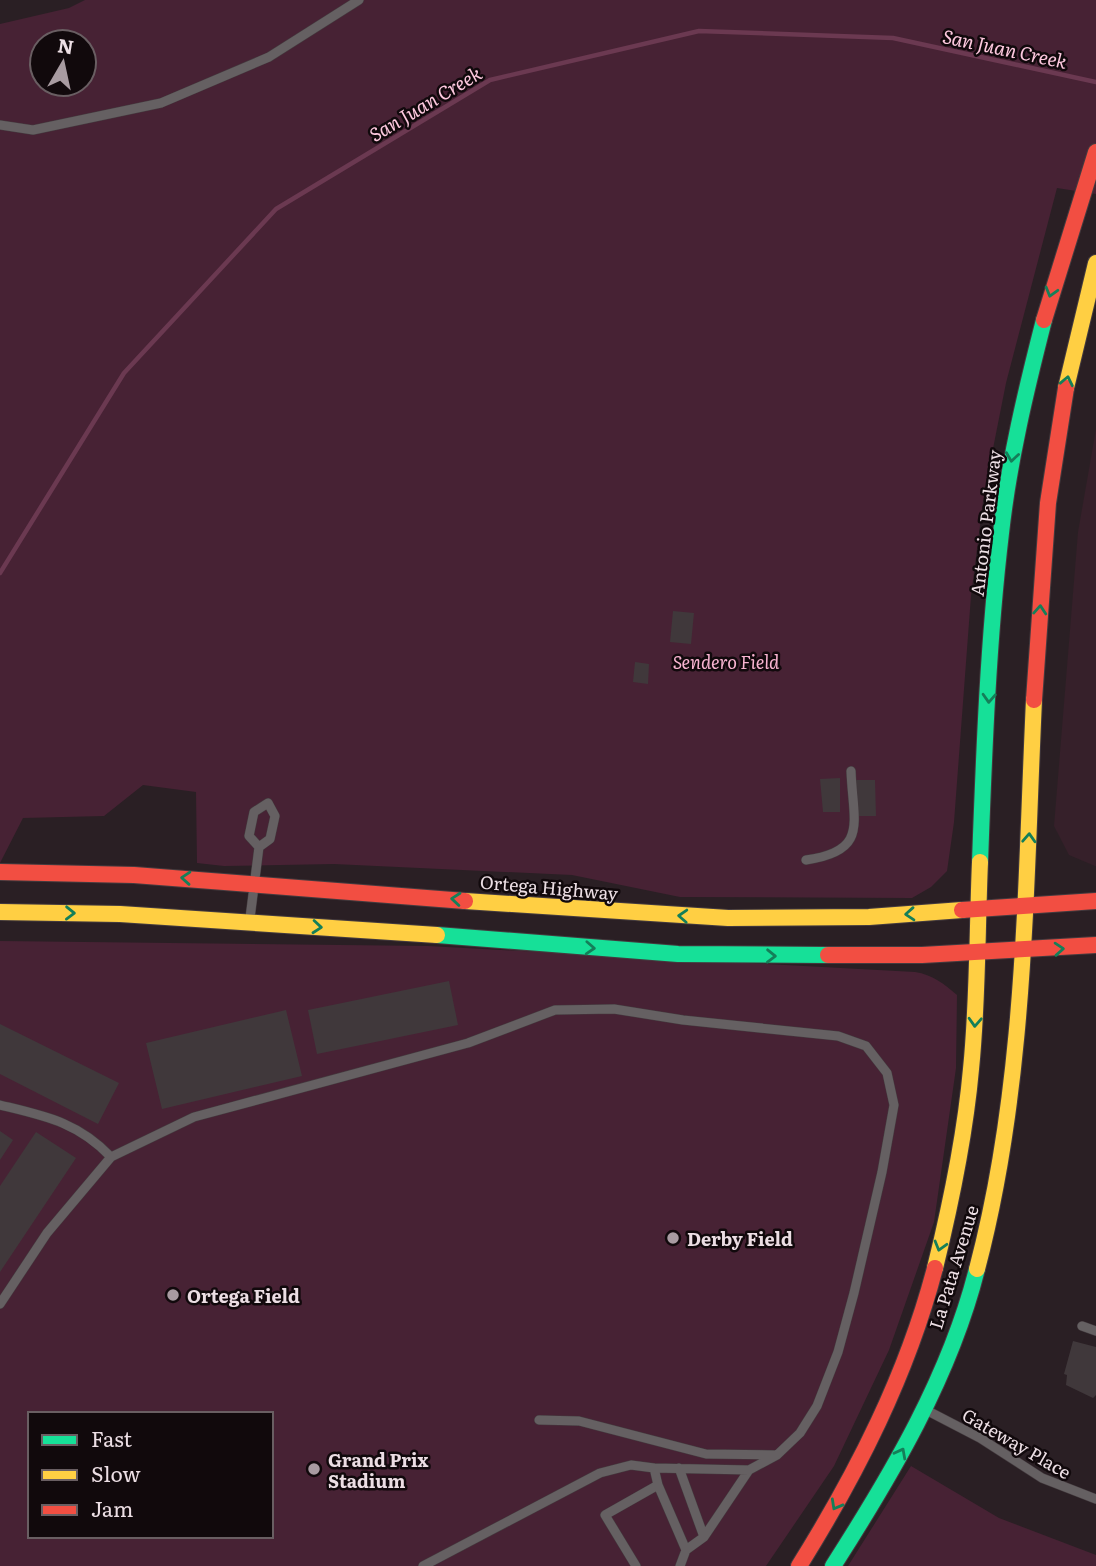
<svg xmlns="http://www.w3.org/2000/svg" width="1096" height="1566" viewBox="0 0 1096 1566" font-family="Literata,serif">
	<style>
		.built { fill: #36202a }
		.green { fill: #472234; fill-rule: evenodd }
		.lines { fill: none; stroke-linecap: round; stroke-linejoin: round }
		.stream { stroke: #6b3951; stroke-width: 4.5 }
		.building { fill: #40383b }
		.lane-casing { stroke: #443b3f; stroke-width: 10 }
		.fast-casing { stroke: #443b3f; stroke-width: 18 }
		.slow-casing { stroke: #443b3f; stroke-width: 18 }
		.jam-casing { stroke: #443b3f; stroke-width: 18 }
		.lane { stroke: #656062; stroke-width: 9 }
		.fast { stroke: #16e098; stroke-width: 16 }
		.slow { stroke: #ffcf43; stroke-width: 16 }
		.jam { stroke: #f24e42; stroke-width: 16 }
		.oneway { stroke: #147f59 }
		.poi-dot { fill: #a89ba1; stroke: #11090c; stroke-width: 2.5 }
		.labels { text-anchor: middle; dominant-baseline: central; stroke-width: 5; stroke-linejoin: round; paint-order: stroke }
		.street-label { font-size: 18px; fill: #ecdee4; stroke: #11090c }
		.park-label { font-size: 18px; font-style: italic; fill: #f9b4d1; stroke: #11090c }
		.poi-label { font-size: 18px; font-weight: bold; fill: #ecdee4; stroke: #11090c; text-anchor: start }
		.water-label { font-size: 19px; font-style: italic; fill: #fdc8de; stroke: #11090c }
	</style>
	<rect width="100%" height="100%" fill="#2a1f24"/>
	<!-- built -->
	<path class="built" d="M1096,429V866H1095L1069,855L1054,826L1078,532Z"/>
	<!-- green -->
	<path class="green" d="M85,0H1096V194L1057,188L1006,383L984,494L971,596L954,822L947,871L931,887L912,898L680,897L572,875L334,864L224,866L197,863L196,792L143,785L104,816L23,818L0,863V24L69,8ZM42,42H84V84H42Z
		M0,941L428,946L915,972C933,975 943,983 957,995L956,1068L934,1222L889,1350L834,1466L766,1566H0ZM30,1414H271V1536H30Z
		M911,1466L999,1518L1096,1555V1566H848Z"/>
	<g class="lines">
		<!-- stream -->
		<path class="stream" d="M0,573L124,373L276,209L490,80L699,31L893,38L1096,82"/>
	</g>
	<!-- building -->
	<path class="building" d="M673,611L694,613L691,644L670,642Z
		M635,662L649,664L648,684L633,682Z
		M840,778V812H823L820,779Z
		M855,780H875L876,816H856Z
		M449,981L458,1025L317,1054L308,1010Z
		M286,1010L302,1076L162,1109L146,1043Z
		M0,1024L119,1083L98,1124L0,1074Z
		M0,1131L13,1140L0,1160Z
		M36,1132L76,1158L0,1272V1186Z
		M1073,1341L1096,1347V1395L1093,1398L1066,1385L1067,1375L1064,1374Z"/>
	<g class="lines">
		<!-- lane casing -->
		<g class="lane-casing">
			<path id="lane" d="M0,125L33,130L161,103L269,57L359,0
				M268,803L275,816L270,839L259,847L249,836L254,812Z
				M806,860C869,851 853,823 851,771
				M250,918L259,847
				M0,1105C45,1116 78,1122 111,1157
				M0,1304L47,1233L111,1157L194,1117L468,1043L555,1010L614,1009L683,1020L838,1036L866,1046L887,1073L894,1105L882,1172L854,1293L838,1352L817,1406L800,1433L777,1455L749,1470
				M1082,1326L1096,1331
				M928,1411L980,1438L1042,1478L1096,1499
				M539,1420L579,1421L706,1454L775,1455
				M679,1468L704,1537L749,1470L654,1468L658,1485L686,1550L680,1566
				M686,1550L704,1537
				M423,1566L600,1473L631,1465L654,1468
				M636,1566L605,1515L658,1485"/>
		</g>
		<!-- fast casing -->
		<g class="fast-casing">
			<path id="fast" d="M980,862C984,753 988,642 1001,533C1009,461 1026,390 1044,320
				M437,935L678,954L828,955
				M833,1566C892,1474 950,1376 977,1269"/>
		</g>
		<!-- slow casing -->
		<g class="slow-casing">
			<path id="slow" d="M1066,388L1096,263
				M465,901L728,918L869,917L962,910
				M0,912L120,914L437,935
				M935,1268C951,1203 965,1137 971,1069C978,1001 977,931 980,862
				M977,1269C1026,1084 1025,890 1034,700"/>
		</g>
		<!-- jam casing -->
		<g class="jam-casing">
			<path id="jam" d="M1044,320L1096,152
				M1034,700L1048,503L1066,388
				M0,872L134,875L465,901
				M962,910L1096,901
				M828,955H922L1096,945
				M799,1566C857,1473 907,1375 935,1268"/>
		</g>
		<!-- lane -->
		<use href="#lane" class="lane"/>
		<!-- fast -->
		<use href="#fast" class="fast"/>
		<!-- slow -->
		<use href="#slow" class="slow"/>
		<!-- jam -->
		<use href="#jam" class="jam"/>
	</g>
	<!-- one-way arrows -->
	<defs><path id="oneway-chevron" d="M-2-3.5L2.5 0L-2 3.5" fill="none" stroke-width="1.6" stroke-linecap="round" stroke-linejoin="round" transform="scale(1.75)"/></defs>
	<g class="oneway">
		<use href="#oneway-chevron" transform="translate(1051 292) rotate(106)"/>
		<use href="#oneway-chevron" transform="translate(1067 381) rotate(-78)"/>
		<use href="#oneway-chevron" transform="translate(1012 457) rotate(98)"/>
		<use href="#oneway-chevron" transform="translate(1040 610) rotate(-86)"/>
		<use href="#oneway-chevron" transform="translate(989 698) rotate(93)"/>
		<use href="#oneway-chevron" transform="translate(1029 838) rotate(-87)"/>
		<use href="#oneway-chevron" transform="translate(186 878) rotate(-176)"/>
		<use href="#oneway-chevron" transform="translate(456 899) rotate(-175)"/>
		<use href="#oneway-chevron" transform="translate(70 913) rotate(1)"/>
		<use href="#oneway-chevron" transform="translate(910 914) rotate(176)"/>
		<use href="#oneway-chevron" transform="translate(683 916) rotate(-177)"/>
		<use href="#oneway-chevron" transform="translate(317 927) rotate(5)"/>
		<use href="#oneway-chevron" transform="translate(590 948) rotate(3)"/>
		<use href="#oneway-chevron" transform="translate(1059 949) rotate(-4)"/>
		<use href="#oneway-chevron" transform="translate(771 956) rotate(1)"/>
		<use href="#oneway-chevron" transform="translate(975 1022) rotate(93)"/>
		<use href="#oneway-chevron" transform="translate(940 1246) rotate(106)"/>
		<use href="#oneway-chevron" transform="translate(901 1453) rotate(-62)"/>
		<use href="#oneway-chevron" transform="translate(836 1505) rotate(119)"/>
	</g>
	<!-- markers -->
	<g class="poi-dot">
		<circle cx="673" cy="1238" r="7"/>
		<circle cx="173" cy="1295" r="7"/>
		<circle cx="314" cy="1469" r="7"/>
	</g>
	<g class="labels">
		<!-- street labels -->
		<g class="street-label">
			<text transform="translate(985 523) rotate(-83)">Antonio Parkway</text>
			<text transform="translate(549 887) rotate(5)">Ortega Highway</text>
			<text transform="translate(953 1267) rotate(-73)">La Pata Avenue</text>
			<text transform="translate(1017 1443) rotate(30)">Gateway Place</text>
		</g>
		<!-- park labels -->
		<g class="park-label">
			<text x="726" y="661">Sendero Field</text>
		</g>
		<!-- poi labels -->
		<g class="poi-label">
			<text x="687" y="1238">Derby Field</text>
			<text x="187" y="1295">Ortega Field</text>
			<text x="328" y="1459">Grand Prix<tspan x="328" dy="21">Stadium</tspan></text>
		</g>
		<!-- water labels -->
		<g class="water-label">
			<text transform="translate(1005 48) rotate(12)">San Juan Creek</text>
			<text transform="translate(425 103) rotate(-31)">San Juan Creek</text>
		</g>
	</g>
	<!-- legend -->
	<rect x="28" y="1412" width="245" height="126" fill="#11090c" stroke="#695e62" stroke-width="2"/>
	<rect x="42" y="1435" width="35" height="10" fill="#16e098" stroke="#695e62" stroke-width="2"/>
	<text x="91" y="1447" font-size="21" fill="#ecdee4">Fast</text>
	<rect x="42" y="1470" width="35" height="10" fill="#ffcf43" stroke="#695e62" stroke-width="2"/>
	<text x="91" y="1482" font-size="21" fill="#ecdee4">Slow</text>
	<rect x="42" y="1505" width="35" height="10" fill="#f24e42" stroke="#695e62" stroke-width="2"/>
	<text x="91" y="1517" font-size="21" fill="#ecdee4">Jam</text>
	<!-- north arrow -->
	<g transform="translate(63 63) rotate(9)"><circle r="33" fill="#11090c" stroke="#695e62" stroke-width="2"/>
	<path d="M0-5L12 26L0 18L-12 26Z" fill="#a89ba1"/>
	<text y="-10" font-size="19" font-weight="bold" text-anchor="middle" fill="#ecdee4">N</text>
	</g>
</svg>
